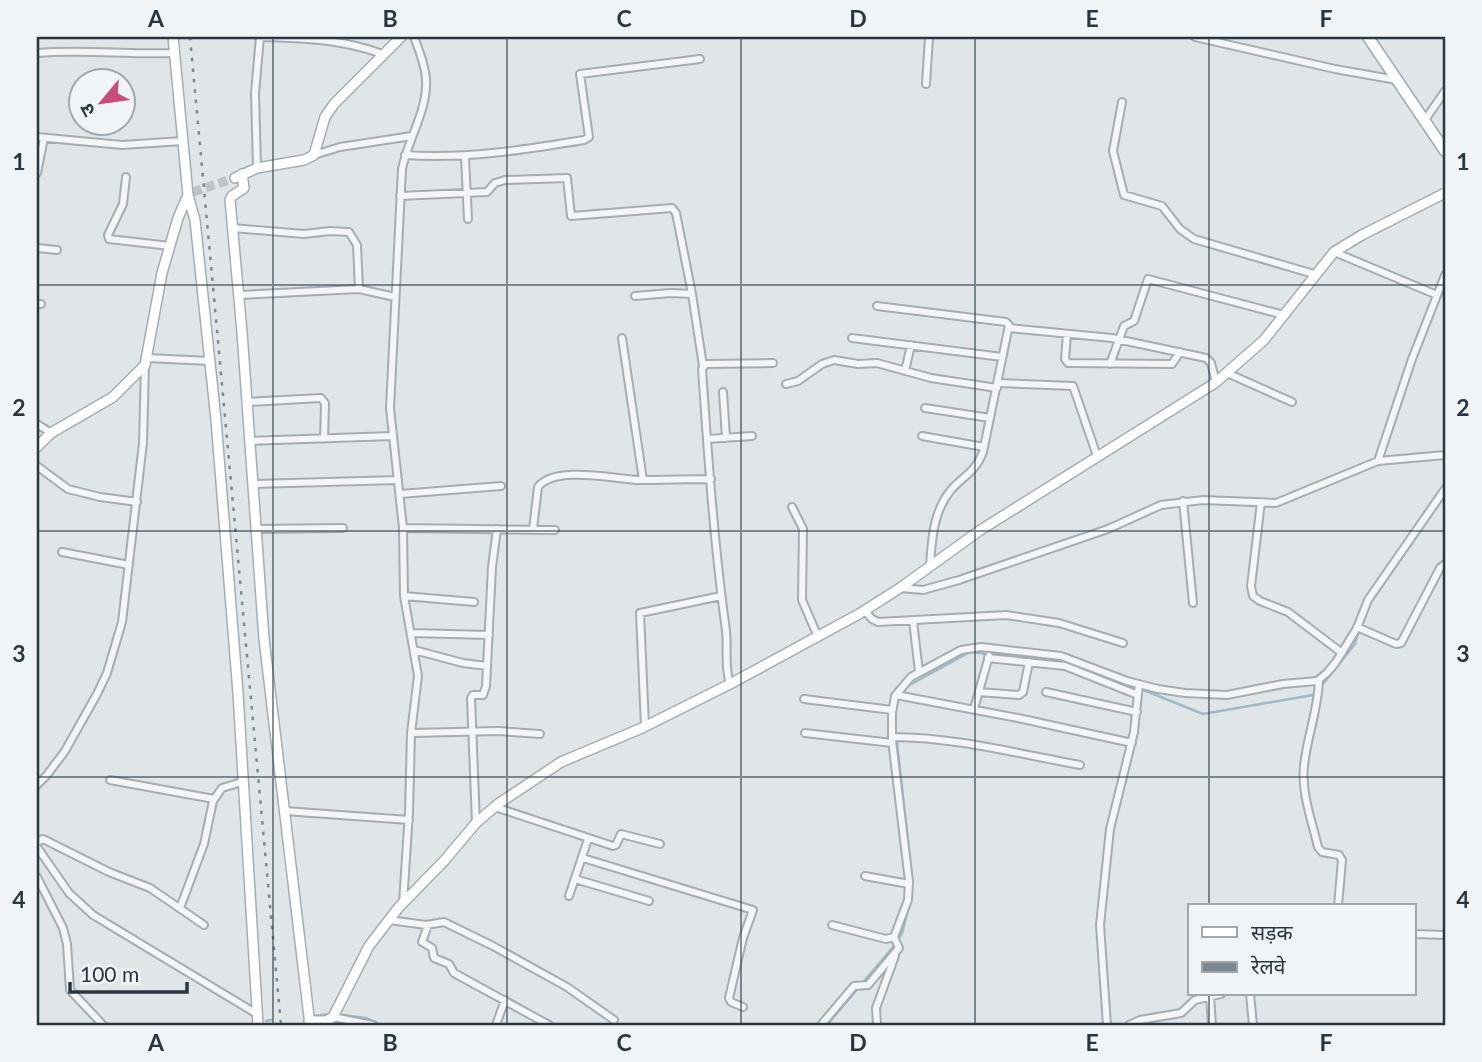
<svg xmlns="http://www.w3.org/2000/svg" width="1482" height="1062" viewBox="0 0 1482 1062" font-family="Lato,'Noto Sans Devanagari',sans-serif">
	<style>
		.lines { fill: none; stroke-linecap: round; stroke-linejoin: round }
		.stream { stroke: #9dbac7; stroke-width: 2.5 }
		.secondary-tunnel { stroke: #bcc2c6; stroke-width: 9; stroke-dasharray: 9 4.5; stroke-linecap: butt }
		.street-casing { stroke: #a6adb2; stroke-width: 10 }
		.secondary-casing { stroke: #a6adb2; stroke-width: 12 }
		.primary-casing { stroke: #a0acb4; stroke-width: 13 }
		.street { stroke: #f3f5f7; stroke-width: 6 }
		.secondary { stroke: #fff; stroke-width: 9 }
		.primary { stroke: #fff; stroke-width: 10 }
		.rail { stroke: #7b8891; stroke-width: 2.5; stroke-dasharray: 3.5 7; stroke-linecap: butt }
		.grid { fill: none; stroke: #2a363f; stroke-width: 2; stroke-opacity: 0.55 }
		.neatline { fill: none; stroke: #2a363f; stroke-width: 2.5 }
		.grid-label { font-size: 23px; text-anchor: middle; font-weight: bold; fill: #2a363f }
	</style>
	<rect width="100%" height="100%" fill="#e0e5e8"/>
	<g class="lines">
		<!-- stream -->
		<path class="stream" d="M1369,605L1445,495
			M1071,665L1141,689L1203,714L1313,695L1315,692
			M1322,685L1355,644L1359,630
			M906,687L970,652L1065,663
			M895,725L912,878
			M341,1015L366,1018L381,1025
			M313,1016L330,1014
			M266,1021L271,1020
			M827,1025L893,947L902,933L910,902"/>
		<!-- secondary-tunnel -->
		<path class="secondary-tunnel" d="M193,192L235,178"/>
		<!-- street casing -->
		<g class="street-casing">
			<path id="street" d="M260,37C302,38 343,39 382,54
				M1195,37L1335,69L1397,80
				M37,53C83,49 128,55 175,53
				M926,84L929,37
				M1122,102L1113,151L1124,195L1162,206L1180,229L1194,239L1314,274
				M1425,120L1445,91
				M37,137L122,145L183,141
				M314,155L340,147L412,136
				M405,155C466,159 523,150 584,140L589,137L580,74L700,59
				M465,157L468,219
				M257,168L255,93L260,37
				M37,173L44,138
				M126,177L123,204L108,235L109,239L170,246
				M400,196L487,192L495,183L505,180L567,178L571,216L672,208L676,213L692,294L703,366
				M233,228L304,234L330,231L349,232L357,245L359,289
				M37,248L57,250
				M1334,252L1437,295
				M239,295L359,289L395,297
				M635,296L671,293L692,294
				M37,304H41
				M877,306L1006,322L1009,325L983,452C975,473 964,475 951,490C933,512 932,538 930,565
				M1009,328L1112,338L1206,358L1211,363L1216,382
				M1067,334L1065,359L1068,363L1172,364L1180,352
				M622,338L643,480
				M852,338L1002,357
				M147,358L210,361
				M1110,364L1124,326L1134,321L1148,279L1284,315
				M905,371L911,345
				M1227,373L1292,402
				M998,383L1073,386L1097,456
				M786,384L798,381L822,364L834,360L858,364L877,363L931,378L997,388
				M723,392L726,438
				M247,402L321,398L325,403L324,439
				M925,408L990,418
				M37,424L51,433
				M922,436L984,447
				M707,439L752,436
				M250,441L392,436
				M1378,461L1412,359L1445,275
				M37,466L68,489L100,497L137,502
				M253,484L398,480
				M400,494L501,486
				M1183,501L1193,603
				M1261,502L1251,586L1253,596L1260,601L1288,612L1342,653
				M792,507L803,529L802,600L818,637
				M403,528L555,530
				M256,529L343,528
				M533,529L538,487C555,465 614,479 639,480C663,480 687,479 711,479
				M62,552L129,565
				M901,588L923,590L959,580L1108,529L1161,505L1203,500L1276,503L1378,461L1445,455
				M404,596L474,602
				M865,611L872,619L878,622L1006,615L1059,623L1123,643
				M913,621L919,672
				M1357,627L1396,644L1401,643L1440,568L1445,564
				M411,633L489,635
				M414,650L463,663L487,666
				M988,658L1065,666L1138,695
				M1319,680C1318,711 1307,736 1304,766C1301,793 1312,821 1318,847L1322,852L1339,855L1342,860L1338,906
				M730,684C724,666 728,649 726,631C714,544 708,456 702,369L706,364L773,363
				M979,692L1019,695L1023,692L1029,662
				M1046,692L1137,712
				M896,695L1018,718L1132,743
				M804,699L892,710
				M974,709L989,656
				M645,726L640,613L721,596
				M411,733L499,731L540,734
				M805,733L892,743
				M892,737C955,737 1019,754 1080,765
				M110,780L214,799
				M37,785L47,775L65,751L97,694L107,673L122,622L143,443L145,365
				M495,807L613,846L616,845L621,834L660,844
				M285,811L409,820
				M476,823L471,698L473,695H483L486,686L492,567L497,529
				M37,842L43,839L109,872L150,888L204,925
				M37,847L69,893L93,915L257,1014
				M583,858L753,910L743,938L729,998L731,1002L743,1007
				M865,876L909,884
				M37,877L63,928L67,944L70,990L103,1025
				M575,879L649,901
				M569,896L588,839
				M403,903L409,812L411,733L418,676L404,596L403,528L390,408L402,169C408,139 428,110 426,79C425,64 419,50 414,37
				M180,908L204,844L213,801L222,788L242,782
				M389,920L426,925L444,922L493,946L567,987L614,1020
				M428,925L422,942L432,948L434,958L449,964L454,973L549,1025
				M832,925L886,939L894,937
				M1414,934L1445,935
				M1250,994L1253,1025
				M1210,996L1212,1025
				M333,1017L373,1025
				M496,1025L505,1000
				M821,1025L854,986L868,985L899,948L894,937L908,900L909,881L892,740V713L895,696L911,677L961,650L981,647L1061,656L1127,681L1158,689L1185,693L1227,695L1283,684L1317,681L1327,673L1336,662L1357,628L1368,600L1445,489
				M877,1025L876,1008L895,956
				M1107,1025L1100,925L1110,829L1134,732L1139,684
				M1129,1025L1140,1020L1181,1013L1195,1000L1221,994"/>
		</g>
		<!-- secondary casing -->
		<g class="secondary-casing">
			<path id="secondary" d="M173,37L188,195L195,220L216,420L238,693L258,1025
				M242,174L244,188L232,196L230,200L242,332L264,639L310,1025
				M235,178L257,168L304,160L314,155L325,117L334,104L401,37
				M37,447L51,433L113,397L145,365L162,273L178,218L188,195
				M309,1021H326L333,1017L369,946L399,907L444,861L476,823L498,804L561,762L642,728L730,684L859,614L900,588L979,531L1215,383L1264,340L1334,252L1362,235L1445,193"/>
		</g>
		<!-- primary casing -->
		<g class="primary-casing">
			<path id="primary" d="M1368,37L1445,151"/>
		</g>
		<!-- street -->
		<use href="#street" class="street"/>
		<!-- secondary -->
		<use href="#secondary" class="secondary"/>
		<!-- primary -->
		<use href="#primary" class="primary"/>
		<!-- rail -->
		<path class="rail" d="M190,37L281,1025"/>
	</g>
	<!-- grid -->
	<path class="grid" d="M273,37V1025M507,37V1025M741,37V1025M975,37V1025M1209,37V906M37,285H1445M37,531H1445M37,777H1445M1209,994V1025"/>
	<!-- border -->
	<rect width="1482" height="1062" fill="none" stroke="#f0f4f6" stroke-width="77"/>
	<!-- legend -->
	<rect x="1188" y="904" width="228" height="91" fill="#f0f4f6" stroke="#a1a8ad" stroke-width="2"/>
	<rect x="1202" y="927" width="35" height="10" fill="#ffffff" stroke="#a1a8ad" stroke-width="2"/>
	<text x="1251" y="940" font-size="21" fill="#2a363f">सड़क</text>
	<rect x="1202" y="962" width="35" height="10" fill="#7b8891" stroke="#a1a8ad" stroke-width="2"/>
	<text x="1251" y="974" font-size="21" fill="#2a363f">रेलवे</text>
	<!-- north arrow -->
	<g transform="translate(102 102) rotate(241)"><circle r="33" fill="#f0f4f6" stroke="#a1a8ad" stroke-width="2"/>
	<path d="M0-5L12 26L0 18L-12 26Z" fill="#c74c79"/>
	<text y="-10" font-size="19" font-weight="bold" text-anchor="middle" fill="#2a363f">उ</text>
	</g>
	<!-- scale -->
	<path d="M70 982v10h117v-10" fill="none" stroke="#2a363f" stroke-width="3.5"/>
	<text x="80" y="982" font-size="21" fill="#2a363f" stroke="#f0f4f6" stroke-width="5" paint-order="stroke">100 m</text>
	<rect x="38" y="38" width="1406" height="986" class="neatline"/>
	<g class="grid-label">
		<text x="156" y="27">A</text>
		<text x="390" y="27">B</text>
		<text x="624" y="27">C</text>
		<text x="858" y="27">D</text>
		<text x="1092" y="27">E</text>
		<text x="1326" y="27">F</text>
		<text x="19" y="170">1</text>
		<text x="1463" y="170">1</text>
		<text x="19" y="416">2</text>
		<text x="1463" y="416">2</text>
		<text x="19" y="662">3</text>
		<text x="1463" y="662">3</text>
		<text x="19" y="908">4</text>
		<text x="1463" y="908">4</text>
		<text x="156" y="1051">A</text>
		<text x="390" y="1051">B</text>
		<text x="624" y="1051">C</text>
		<text x="858" y="1051">D</text>
		<text x="1092" y="1051">E</text>
		<text x="1326" y="1051">F</text>
	</g>
</svg>
